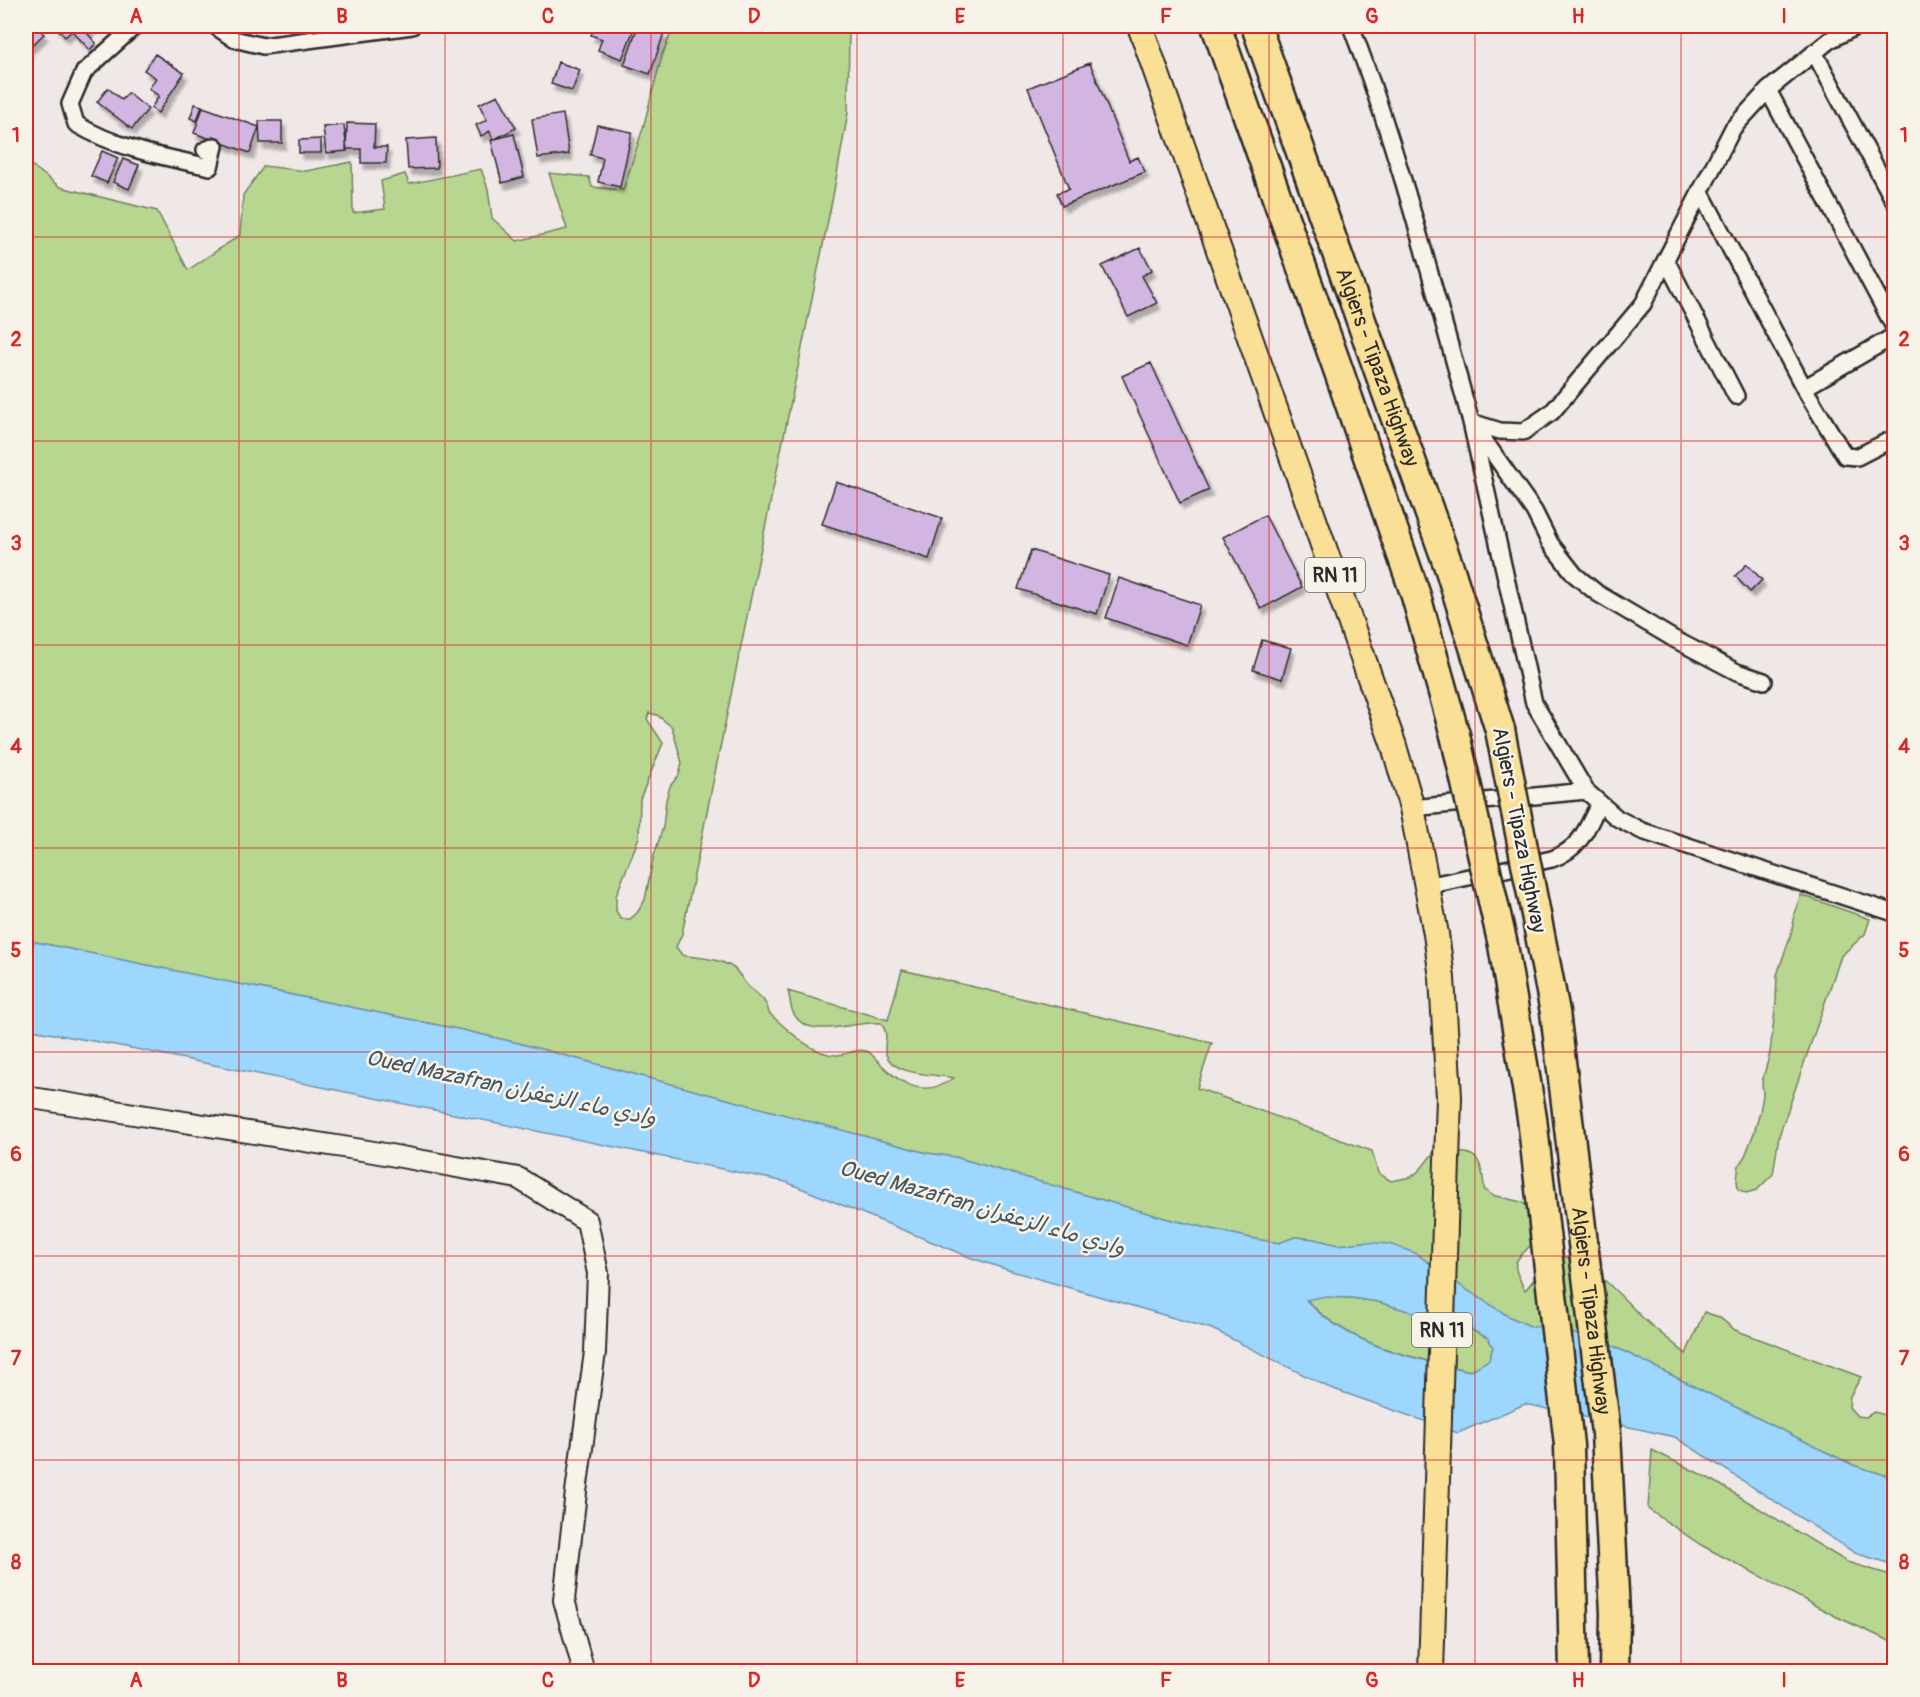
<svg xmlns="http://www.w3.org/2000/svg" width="1920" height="1697" viewBox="0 0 1920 1697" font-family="Pangolin,'Playpen Sans Arabic',sans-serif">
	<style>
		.green { fill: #b7d790; stroke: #71815e; stroke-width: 1.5; fill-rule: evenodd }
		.water { fill: #9dd7fe; stroke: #6f92aa; stroke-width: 1.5; fill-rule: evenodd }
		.building { fill: #d3b5e2; stroke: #2b2b2b; stroke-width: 1.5; filter: url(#shadow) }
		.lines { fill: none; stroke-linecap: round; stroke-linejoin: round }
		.minor-casing { stroke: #2b2b2b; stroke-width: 20 }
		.tertiary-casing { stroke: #2b2b2b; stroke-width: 24 }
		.primary-casing { stroke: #2b2b2b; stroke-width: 28 }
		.motorway-casing { stroke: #2b2b2b; stroke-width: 33 }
		.minor { stroke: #f7f3e8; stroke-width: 15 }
		.tertiary { stroke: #f7f3e8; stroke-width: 20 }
		.primary { stroke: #fadf96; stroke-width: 24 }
		.motorway { stroke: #fadf96; stroke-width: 28 }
		.motorway-bridge-casing { stroke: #2b2b2b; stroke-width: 33; stroke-linecap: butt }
		.motorway-bridge { stroke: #fadf96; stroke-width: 28 }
		.grid { fill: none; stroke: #d62828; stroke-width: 1.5; stroke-opacity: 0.55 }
		.labels { text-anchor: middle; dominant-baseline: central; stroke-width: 5; stroke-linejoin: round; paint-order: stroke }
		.shield { fill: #f7f3e8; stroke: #686764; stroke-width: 1.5 }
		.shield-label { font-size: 20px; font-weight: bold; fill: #2b2b2b }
		.street-label { font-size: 21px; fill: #2b2b2b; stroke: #f7f3e8 }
		.water-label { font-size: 22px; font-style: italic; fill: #485660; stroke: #f7f3e8 }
		.neatline { fill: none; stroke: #d62828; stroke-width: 2 }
		.grid-label { font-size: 20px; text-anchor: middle; font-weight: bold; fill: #d62828 }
	</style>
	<defs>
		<filter id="shadow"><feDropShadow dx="3.5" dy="6" stdDeviation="1.5" flood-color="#0004"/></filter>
	</defs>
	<rect width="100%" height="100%" fill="#f0e7e7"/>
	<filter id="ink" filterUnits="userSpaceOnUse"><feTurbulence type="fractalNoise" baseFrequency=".0167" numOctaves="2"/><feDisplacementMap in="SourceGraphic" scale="12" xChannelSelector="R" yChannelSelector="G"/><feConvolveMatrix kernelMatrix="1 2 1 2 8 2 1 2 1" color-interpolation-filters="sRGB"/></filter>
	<g filter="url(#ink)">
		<!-- green -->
		<path class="green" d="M680,26H849L848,113L833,196L682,934L676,947L682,955C697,958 719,958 732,967C740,972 743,983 750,988C761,997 766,1000 769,1013C787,1029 812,1055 837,1055C848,1055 858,1047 869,1052C894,1078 918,1103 954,1078C936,1074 893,1076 886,1054C882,1041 891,1038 881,1023C856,1019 805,1044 792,1010C790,1004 790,997 788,991L888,1020L902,970L1212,1043L1197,1088L1372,1151L1378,1173L1391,1181L1411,1177L1420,1170L1434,1152C1470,1153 1482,1147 1484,1189L1492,1195L1521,1202L1533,1210L1536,1239C1517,1263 1507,1257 1525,1290C1535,1281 1543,1261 1557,1257C1583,1251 1626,1302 1643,1318C1657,1331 1672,1342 1686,1354L1704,1312L1719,1317L1735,1330L1861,1377L1850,1396L1849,1407L1857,1416L1866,1417L1874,1412L1894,1417V1478L1853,1465L1826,1452L1615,1347L1550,1326L1532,1327L1508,1316L1467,1290L1415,1253L1364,1242L1338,1245L1314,1239L1295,1237L1279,1243L1255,1239L1168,1219L955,1157L927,1153L522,1044L462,1030L26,940V161L60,187L157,211L188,270L240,235L243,195L264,166L306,171L352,162L353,213L385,209L381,181L405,174L409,184L481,169L488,189L492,218L517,241L567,229L549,173L589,177L592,187L623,190L643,128L662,55L672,31ZM649,713L657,715L672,727L682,763L679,775L670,786L666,800L663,827L653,859L645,900L637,913L630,919H621L616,911V896L639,837L640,799L663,743L647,719Z
			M1801,895L1870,919L1865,934L1841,956L1779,1136L1773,1174L1757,1190L1746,1193L1738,1189L1737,1180L1739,1165L1745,1156L1754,1133L1760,1112L1763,1095L1762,1082L1770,1053L1776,1002L1777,975L1792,931L1794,914Z
			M1321,1297L1352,1298L1378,1302L1470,1329L1488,1338L1493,1347L1489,1360L1471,1371C1413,1358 1347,1345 1306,1299Z
			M1652,1450L1714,1481L1847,1562L1894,1576V1643L1835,1616L1701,1545L1648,1509Z"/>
		<!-- water -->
		<path class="water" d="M26,940L462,1030L522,1044L927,1153L955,1157L1168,1219L1255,1239L1279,1243L1295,1237L1314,1239L1338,1245L1364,1242L1389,1244L1415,1253L1467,1290L1508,1316L1532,1327L1550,1326L1615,1347L1826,1452L1853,1465L1894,1478V1565L1855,1553L1675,1437L1525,1404L1458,1433L1328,1387L1212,1329L1008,1270L969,1257L786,1182L126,1047L26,1029ZM1321,1297L1352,1298L1378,1302L1470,1329L1488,1338L1493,1347L1489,1360L1470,1371C1413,1359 1347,1345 1306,1300Z"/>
		<!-- building -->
		<path class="building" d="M26,26H39L37,27L44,34L26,51Z
			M55,26H95L87,33L96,43L90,50L72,31L65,37Z
			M595,26H625L634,29L622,59L598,50L602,39L591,35Z
			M638,26L664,33L650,74L624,65Z
			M155,54L184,73L158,113L151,108L159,96L149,89L156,78L144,70Z
			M558,62L580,70L572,91L551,84Z
			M1090,63L1129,161L1138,157L1145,172L1062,206L1057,193L1069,189L1028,88Z
			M108,88L122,100L128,93L148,109L132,129L97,102Z
			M498,95L516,128L493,140L490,131L481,136L476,125L487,120L479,104Z
			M195,104L202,106L197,121L190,118Z
			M203,107L259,127L250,153L194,133Z
			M563,114L569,154L538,158L532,119Z
			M259,121H282V143H260Z
			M347,123L375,124L374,147H387L386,163H361V149H346Z
			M344,125L347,151L326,153L323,127Z
			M597,125L632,132L620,187L598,182L603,158L590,155Z
			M514,134L524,177L502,183L491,140Z
			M436,138L437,168L408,169L406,140Z
			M321,139V153H299V140Z
			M102,151L118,158L107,183L91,176Z
			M123,159L139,165L129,189L113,182Z
			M1140,248L1152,270L1142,276L1157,303L1128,317L1102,266Z
			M1151,363L1209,490L1180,503L1122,376Z
			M836,482L942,518L929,559L822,524Z
			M1265,515L1302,587L1261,609L1223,537Z
			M1031,550L1109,575L1097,614L1018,589Z
			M1747,564L1762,580L1750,592L1735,576Z
			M1119,578L1200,605L1187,645L1106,618Z
			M1262,640L1291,648L1282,679L1253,670Z"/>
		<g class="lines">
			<!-- minor casing -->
			<g class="minor-casing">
				<path id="minor" d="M135,26L84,72L70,104L76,124C118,149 164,157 210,167L215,146L205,150
					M215,26L234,39L263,46L412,26
					M1351,26C1400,154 1434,290 1471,422L1500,431L1523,432L1552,412L1643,304L1733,128L1768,90L1830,40L1857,26
					M1885,26L1894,29
					M1814,52L1894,201
					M1768,90L1894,327
					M1700,191L1804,388L1894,336
					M1666,260L1736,396
					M1804,388L1845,456L1857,457L1894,438
					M1471,422L1534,703L1586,791L1617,818L1642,831L1894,913
					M1476,429L1534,511L1550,543L1575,575L1597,593L1674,639L1737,672L1764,681
					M1412,808L1586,791
					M1427,886L1552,859C1581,848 1586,830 1599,804"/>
			</g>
			<!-- tertiary casing -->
			<g class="tertiary-casing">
				<path id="tertiary" d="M26,1097L368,1151L518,1178L587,1221L598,1273L595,1352L576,1492L564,1600L584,1672"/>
			</g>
			<!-- primary casing -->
			<g class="primary-casing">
				<path id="primary" d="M1140,26L1394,746L1412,808L1436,934L1442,978L1449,1097L1431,1672"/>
			</g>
			<!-- motorway casing -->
			<g class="motorway-casing">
				<g id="motorway">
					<path d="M1216,26L1339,372L1416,596L1455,735"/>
					<path id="s1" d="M1256,26L1450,570L1500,730"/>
				</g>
			</g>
			<!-- minor -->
			<use href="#minor" class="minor"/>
			<!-- tertiary -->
			<use href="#tertiary" class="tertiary"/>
			<!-- primary -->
			<use href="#primary" class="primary"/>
			<!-- motorway -->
			<use href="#motorway" class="motorway"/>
			<!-- motorway-bridge casing -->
			<g class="motorway-bridge-casing">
				<g id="motorway-bridge">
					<path id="s2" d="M1500,730L1555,1012L1606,1433L1615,1613L1614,1672"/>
					<path d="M1455,735L1503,945L1532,1118L1569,1445L1574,1672"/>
				</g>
			</g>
			<!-- motorway-bridge -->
			<use href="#motorway-bridge" class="motorway-bridge"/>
		</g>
	</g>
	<!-- grid -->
	<path class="grid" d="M239,26V1672M445,26V1672M651,26V1672M857,26V1672M1063,26V1672M1269,26V1672M1475,26V1672M1681,26V1672M26,237H1894M26,441H1894M26,645H1894M26,848H1894M26,1052H1894M26,1256H1894M26,1460H1894"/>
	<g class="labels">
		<!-- shield labels -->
		<g class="shield">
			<rect x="1305" y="558" width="60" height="34" rx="4.5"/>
			<rect x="1412" y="1313" width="60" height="34" rx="4.5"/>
		</g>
		<g class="shield-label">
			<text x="1335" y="575">RN 11</text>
			<text x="1442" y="1330">RN 11</text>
		</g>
		<!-- street labels -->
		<g class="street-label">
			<text stroke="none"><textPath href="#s1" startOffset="362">Algiers - Tipaza Highway</textPath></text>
			<text transform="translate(1519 830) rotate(79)">Algiers - Tipaza Highway</text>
			<text stroke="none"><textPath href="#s2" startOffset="588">Algiers - Tipaza Highway</textPath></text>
		</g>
		<!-- water labels -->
		<g class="water-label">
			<text transform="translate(511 1088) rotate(12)">Oued Mazafran وادي ماء الزعفران</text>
			<text transform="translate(982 1208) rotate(16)">Oued Mazafran وادي ماء الزعفران</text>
		</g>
	</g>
	<!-- margin -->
	<rect width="1920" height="1697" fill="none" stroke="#f7f3e8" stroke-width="66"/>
	<rect x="33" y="33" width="1854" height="1631" class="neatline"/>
	<g class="grid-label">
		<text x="136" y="23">A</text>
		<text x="342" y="23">B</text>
		<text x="548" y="23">C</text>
		<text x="754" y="23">D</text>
		<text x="960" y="23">E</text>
		<text x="1166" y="23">F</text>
		<text x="1372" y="23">G</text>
		<text x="1578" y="23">H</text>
		<text x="1784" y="23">I</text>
		<text x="16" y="142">1</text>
		<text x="1904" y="142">1</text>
		<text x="16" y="346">2</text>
		<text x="1904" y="346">2</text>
		<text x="16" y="550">3</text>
		<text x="1904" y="550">3</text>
		<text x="16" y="753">4</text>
		<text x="1904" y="753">4</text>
		<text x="16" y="957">5</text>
		<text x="1904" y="957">5</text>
		<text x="16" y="1161">6</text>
		<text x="1904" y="1161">6</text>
		<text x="16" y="1365">7</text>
		<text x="1904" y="1365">7</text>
		<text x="16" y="1569">8</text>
		<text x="1904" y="1569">8</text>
		<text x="136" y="1687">A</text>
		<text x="342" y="1687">B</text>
		<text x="548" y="1687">C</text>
		<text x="754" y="1687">D</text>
		<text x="960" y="1687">E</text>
		<text x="1166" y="1687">F</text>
		<text x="1372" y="1687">G</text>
		<text x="1578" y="1687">H</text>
		<text x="1784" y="1687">I</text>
	</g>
</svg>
